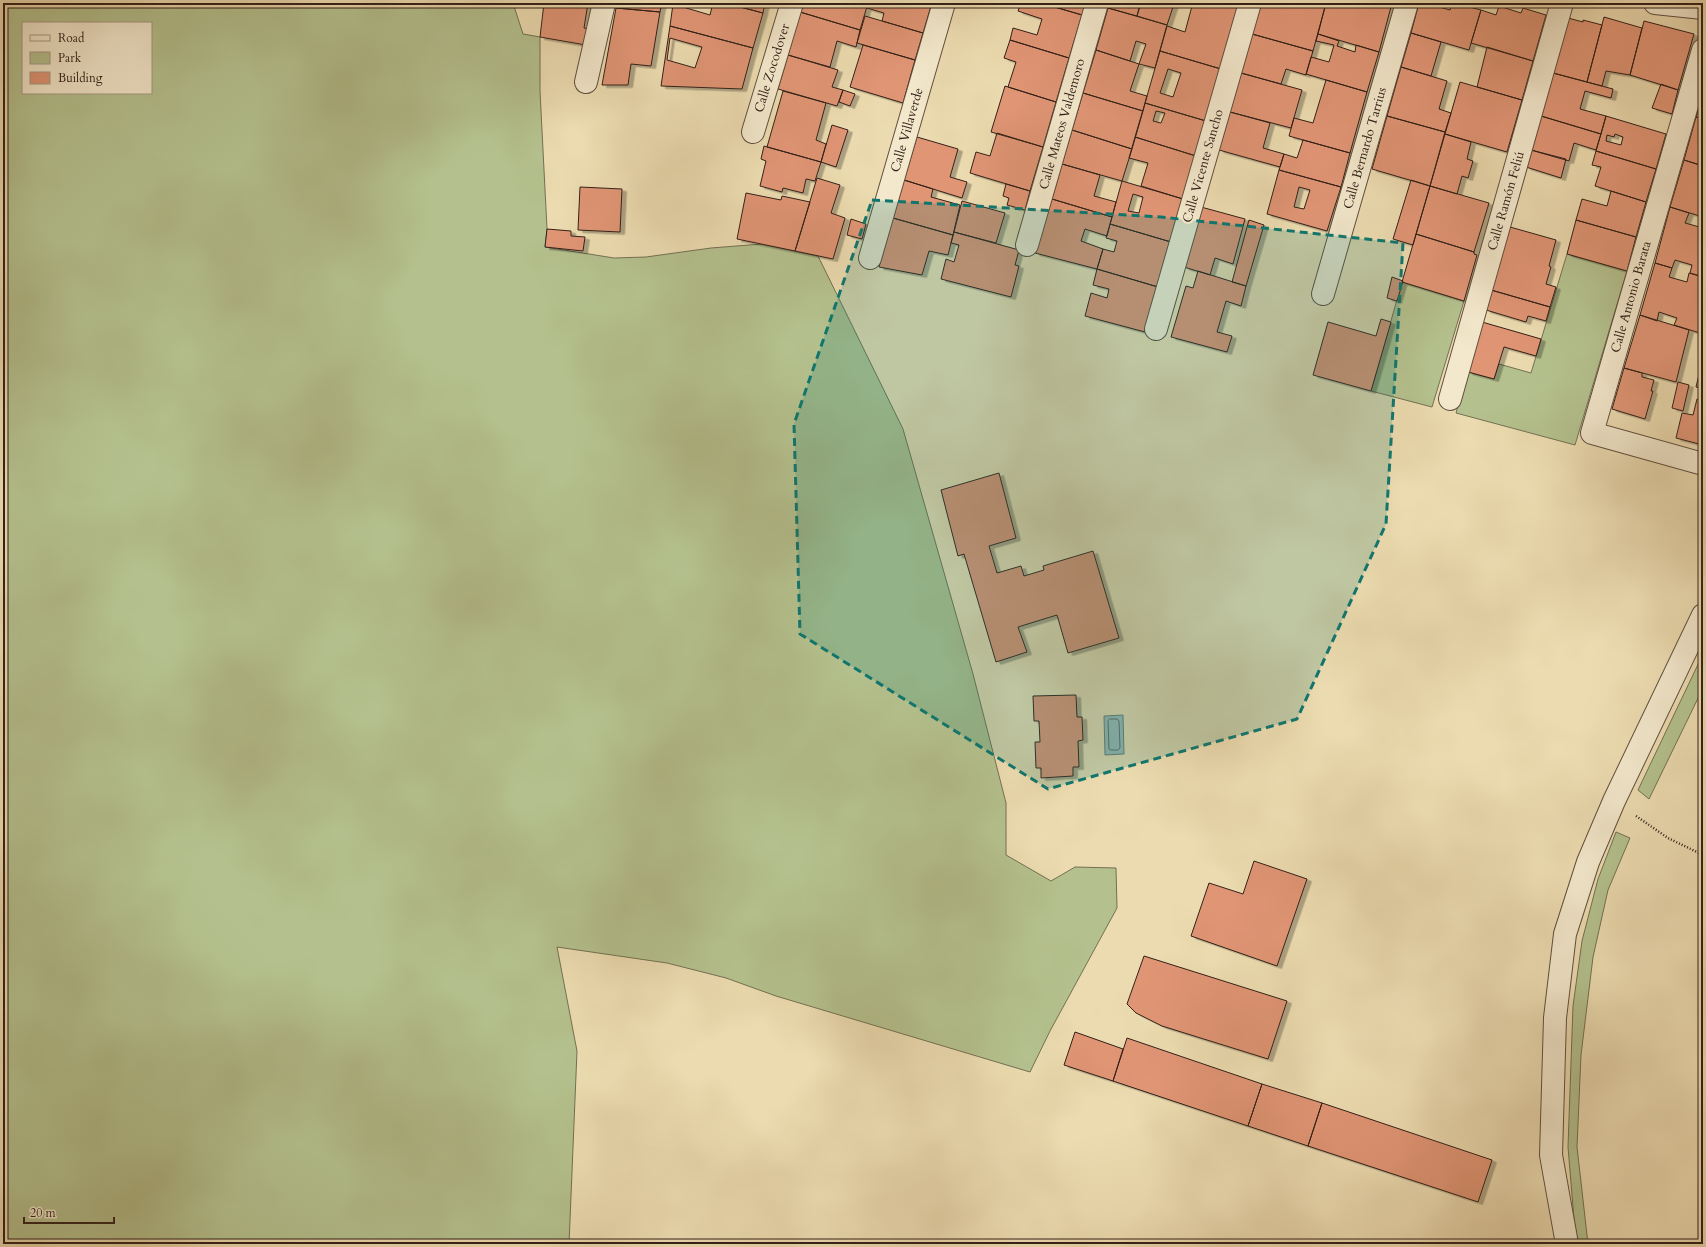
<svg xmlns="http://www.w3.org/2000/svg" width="1706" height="1247" viewBox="0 0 1706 1247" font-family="Cardo,serif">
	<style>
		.green { fill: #b4c18e; stroke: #737053; fill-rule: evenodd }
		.water { fill: #9bb9b4; stroke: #717c76 }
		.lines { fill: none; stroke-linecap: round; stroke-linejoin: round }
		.shore { stroke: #666c66; stroke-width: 1 }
		.building { fill: #e09574; stroke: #322018; fill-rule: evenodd; filter: url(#shadow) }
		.minor-casing { stroke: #604f3e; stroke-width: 24 }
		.tertiary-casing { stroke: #604f3e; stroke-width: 24 }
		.path { stroke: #322018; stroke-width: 2.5; stroke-dasharray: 1 2; stroke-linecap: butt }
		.minor { stroke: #f3e8cc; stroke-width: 22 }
		.tertiary { stroke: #f3e8cc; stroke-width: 22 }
		.marked { fill: #0f766e; fill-opacity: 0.2; stroke: #0f766e; stroke-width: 3; stroke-dasharray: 8 5; stroke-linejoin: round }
		.labels { text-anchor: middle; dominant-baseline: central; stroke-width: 4; stroke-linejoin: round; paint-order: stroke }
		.street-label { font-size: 13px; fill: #322018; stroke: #f3e8cc }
	</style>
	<defs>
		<filter id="shadow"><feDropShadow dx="4.5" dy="2.5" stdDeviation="0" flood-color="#0004"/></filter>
	</defs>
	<rect width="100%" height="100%" fill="#ecdbb0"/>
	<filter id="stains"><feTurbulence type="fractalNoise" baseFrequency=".005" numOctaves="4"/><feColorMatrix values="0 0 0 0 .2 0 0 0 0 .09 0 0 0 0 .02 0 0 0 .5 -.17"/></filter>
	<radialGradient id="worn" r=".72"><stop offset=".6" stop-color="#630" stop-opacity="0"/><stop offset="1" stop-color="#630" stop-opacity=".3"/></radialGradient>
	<!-- green -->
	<path class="green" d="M3,3H513L523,34L540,37V91L547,229L545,247L614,258L646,257L711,248L762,244L818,256L903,429L973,674L1006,803V855L1051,881L1075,867L1116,868L1117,908L1050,1031L1030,1072L776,996L726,978L667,963L557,947L577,1051L569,1244H3ZM23,23H151V93H23Z
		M1567,254L1627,271L1575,445L1456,413L1468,372L1494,379L1499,364L1531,373Z
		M1402,282L1464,301L1432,407L1371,391Z
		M1703,654V688L1649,799L1638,790Z
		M1616,832L1630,838L1608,890L1593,957L1581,1055L1577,1147L1588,1244H1578L1574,1219L1568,1147L1573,1006L1582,941L1598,879Z"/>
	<!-- water -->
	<path class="water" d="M1123,715L1124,754L1105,755L1104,716Z"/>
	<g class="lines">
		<!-- shore -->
		<path class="shore" d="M1110,719H1117L1119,721L1120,748L1118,750H1111L1109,749L1108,721Z"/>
	</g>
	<!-- building -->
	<path class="building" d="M544,3H588L584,28L589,29L586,45L540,37Z
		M617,3H662L660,12L616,8Z
		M713,3H725L763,13L753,48L670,26L673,4L710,15Z
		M725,3H765L763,13Z
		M803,3H868L860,30L800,12Z
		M868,3H918L931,6L923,33L882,21L884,13L867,8Z
		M1021,3H1041L1082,15L1069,58L1010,40L1013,28L1037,35L1042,19L1018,11Z
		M1041,3H1086L1082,15Z
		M1110,3H1141L1137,16L1108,8Z
		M1151,3L1174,4L1167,25L1137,16L1140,4L1150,7Z
		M1181,3H1240L1221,69L1160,51L1167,26L1185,32L1192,6Z
		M1261,3H1326L1313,51L1252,34Z
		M1326,3H1392L1379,52L1318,34Z
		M1419,3H1425L1450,10L1452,3H1454L1481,10L1469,50L1411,33Z
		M1499,6L1521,13L1523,8L1546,15L1533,61L1471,43L1481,10L1496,15Z
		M616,8L660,12L651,66L631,64L628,85H602Z
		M1108,8L1167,25L1155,68L1139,64L1146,44L1136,41L1130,61L1096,50Z
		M800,12L860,30L856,47L837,41L830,67L788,55Z
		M865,16L923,33L915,60L857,43Z
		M1604,17L1642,28L1630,75L1606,71L1602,86L1587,82Z
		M1568,18L1583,22V20L1602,25L1587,82L1553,73Z
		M1644,21L1694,34L1678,90L1630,75Z
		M670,26L753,48L742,89L661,86ZM670,38L702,47L695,68L667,60Z
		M1411,33L1441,42L1431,76L1401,67Z
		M1252,34L1313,51L1306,75L1286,69L1281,84L1241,73Z
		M1318,34L1339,41L1337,46L1355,52L1356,45L1379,52L1367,92L1306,74L1311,57L1329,62L1334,45L1316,41Z
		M1010,40L1069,58L1056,102L1008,87L1016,62L1004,58Z
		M863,45L915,60L903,103L850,87Z
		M1487,47L1533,61L1522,100L1477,87Z
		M1096,50L1139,64L1130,91L1147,96L1143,111L1083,93Z
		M1160,51L1221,69L1206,121L1145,103ZM1168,69L1181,73L1173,97L1160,93Z
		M788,55L838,70L832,87L843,90L837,106L778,89Z
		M1401,67L1447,81L1439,109L1451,113L1445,132L1387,116Z
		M1241,73L1302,90L1291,128L1230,112Z
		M1553,73L1613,89L1611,98L1585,91L1580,109L1606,116L1601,134L1541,116Z
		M1326,80L1367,92L1350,153L1289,136L1294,118L1313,123Z
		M1460,82L1522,100L1507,152L1445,134Z
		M1661,84L1678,90L1672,114L1652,108Z
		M1005,86L1056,102L1043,147L991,132Z
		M843,90L855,94L850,106L839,102Z
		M783,91L826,103L816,140L826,144L821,162L767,147Z
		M1703,92V119L1696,117Z
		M1083,93L1143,111L1132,149L1072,130Z
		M1145,103L1206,121L1196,156L1135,137ZM1156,111L1165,113L1161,123L1153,121Z
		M1230,112L1270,123L1263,148L1284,154L1280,167L1219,150Z
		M1387,116L1445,132L1430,186L1372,169Z
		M1541,116L1601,134L1596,150L1574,143L1569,161L1531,150Z
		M1606,116L1666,134L1656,169L1596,151ZM1615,134L1623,137L1621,145L1606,141L1607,135L1614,137Z
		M1696,117L1703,119V166L1684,160Z
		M832,125L848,130L836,167L821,162Z
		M1072,130L1132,149L1122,181L1062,164Z
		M997,133L1043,147L1030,191L970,173L976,152L990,156Z
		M1445,134L1471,142L1467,159L1473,161L1468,178L1462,176L1457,194L1430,186Z
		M917,137L958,149L950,177L967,182L962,198L904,180Z
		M1135,137L1196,156L1183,199L1141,186L1148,163L1129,158Z
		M1303,140L1350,153L1341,187L1279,170L1284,154L1297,158Z
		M764,146L821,162L815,181L806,179L803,193L783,188L782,192L760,186L766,161L761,159Z
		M1531,150L1566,159L1561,178L1526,167Z
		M1596,151L1656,169L1646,202L1595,186L1601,167L1592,165Z
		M1684,160L1703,166V217L1670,207Z
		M1062,164L1100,175L1094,196L1116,202L1112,217L1052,199Z
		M1279,170L1341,187L1327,231L1267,214ZM1299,187L1310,190L1304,209L1294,207Z
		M817,178L840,185L831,213L845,218L833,259L795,251Z
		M904,180L933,189L931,197L960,205L953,235L893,218Z
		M1411,180L1430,186L1413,245L1393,239Z
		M1122,181L1183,199L1171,242L1110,224ZM1133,194L1143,197L1139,213L1128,211Z
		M1006,184L1030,191L1025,210L1007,205L1009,198L1003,196Z
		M1430,186L1489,203L1474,252L1416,234Z
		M580,187L622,189L620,232L578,230Z
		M1611,191L1646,202L1636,237L1576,220L1582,199L1607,206Z
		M746,193L781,200L782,196L810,202L795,251L737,239Z
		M1052,199L1112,217L1107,236L1085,229L1081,241L1103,249L1097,269L1035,253Z
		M962,201L1005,213L996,243L954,232Z
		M1201,207L1245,219L1233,264L1215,258L1210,275L1184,267Z
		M1670,207L1689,213L1685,223L1703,228V277L1690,273L1692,265L1675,260L1672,268L1655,263Z
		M893,218L953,235L948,255L929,251L922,275L879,267Z
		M851,219L866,224L862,239L847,235Z
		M1249,220L1264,225L1246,286L1232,282Z
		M1576,220L1636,237L1627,271L1567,254Z
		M1110,224L1171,242L1158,287L1097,269L1103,249L1114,252L1117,241L1106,238Z
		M1510,227L1556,240L1549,266L1551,267L1546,284L1556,287L1550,307L1491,290Z
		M547,229L571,231V236L585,237L583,251L545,247Z
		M954,232L1019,250L1015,265L1019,266L1011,297L941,279L946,259L954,262L959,245L951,243Z
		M1416,234L1474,252V254L1477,255L1464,301L1402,282Z
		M1655,263L1672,268L1669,277L1687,282L1689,273L1703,277V334L1674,325L1677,318L1659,312L1657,321L1640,315Z
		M1097,269L1158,287L1145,332L1085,316L1091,293L1107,298L1109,289L1093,285Z
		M1198,271L1246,286L1241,306L1226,301L1217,332L1232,336L1227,352L1171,337L1186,286L1193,288Z
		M1392,277L1403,281L1397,301L1387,298Z
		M1491,290L1550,307L1546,321L1528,316L1526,322L1486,310Z
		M1640,315L1689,330L1676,382L1624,368Z
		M1381,319L1391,322L1371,391L1313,375L1328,322L1376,336Z
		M1482,322L1541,339L1536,356L1504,347L1494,379L1468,372Z
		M1703,358V389L1696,387Z
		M1624,368L1642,373V377L1654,380L1651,391H1653L1645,419L1612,409Z
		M1678,382L1689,385L1683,411L1672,408Z
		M1702,388L1703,389V445L1676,438L1682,413L1693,415L1697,399H1700Z
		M999,473L1016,538L989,546L997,573L1021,566L1024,576L1044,570L1043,566L1093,551L1119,638L1068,653L1057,615L1018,627L1027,652L996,662L964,554L958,556L941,490Z
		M1076,695L1077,717H1082L1083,740L1078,741L1079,767H1073V776L1041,778V768H1036L1035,742H1040L1039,721H1034L1033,696Z
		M1254,861L1307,879L1277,966L1191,936L1209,883L1243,894Z
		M1144,956L1287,1001L1268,1059L1162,1026L1136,1013L1127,1004Z
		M1075,1032L1123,1049L1113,1081L1064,1065Z
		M1127,1038L1262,1084L1248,1126L1113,1081Z
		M1262,1084L1322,1103L1308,1146L1248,1126Z
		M1322,1103L1492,1160L1478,1202L1308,1146Z"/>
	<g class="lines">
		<!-- minor casing -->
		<g class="minor-casing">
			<path id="minor" d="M1655,3L1703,8
				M1703,50L1592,433L1703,464
				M586,82L604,3
				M753,132L792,3
				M1027,245L1097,3
				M870,258L944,3
				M1323,294L1407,3
				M1156,329L1250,3
				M1450,399L1562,3"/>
		</g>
		<!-- tertiary casing -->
		<g class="tertiary-casing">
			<path id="tertiary" d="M1567,1244L1551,1155L1555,1018L1565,934L1588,862L1614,801L1703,615"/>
		</g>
		<!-- path -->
		<path class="path" d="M1636,816L1668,838L1703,855"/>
		<!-- minor -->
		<use href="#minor" class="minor"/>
		<!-- tertiary -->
		<use href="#tertiary" class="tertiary"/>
	</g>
	<!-- marked area -->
	<path class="marked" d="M872,200L1161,217L1403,243L1386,524L1297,719L1048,789L800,634L794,424Z"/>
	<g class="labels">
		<!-- street labels -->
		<g class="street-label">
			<text transform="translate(772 68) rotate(-73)">Calle Zocodover</text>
			<text transform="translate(1062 124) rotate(-74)">Calle Mateos Valdemoro</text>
			<text transform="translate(907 130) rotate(-74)">Calle Villaverde</text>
			<text transform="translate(1365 148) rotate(-74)">Calle Bernardo Tarrius</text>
			<text transform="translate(1203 166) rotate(-74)">Calle Vicente Sancho</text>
			<text transform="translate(1506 201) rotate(-74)">Calle Ramón Feliú</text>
			<text transform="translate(1631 297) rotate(-74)">Calle Antonio Barata</text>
		</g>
	</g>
	<!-- margin -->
	<rect width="1706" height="1247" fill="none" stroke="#ecdbb0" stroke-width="16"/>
	<rect x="4" y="4" width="1698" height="1239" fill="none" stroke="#322018" stroke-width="2"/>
	<rect x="8" y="8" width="1690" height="1231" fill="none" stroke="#322018"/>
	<!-- legend -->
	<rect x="22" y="22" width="130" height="72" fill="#f3e8cc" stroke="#a69884"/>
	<rect x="30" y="35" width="20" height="6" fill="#f3e8cc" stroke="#a69884"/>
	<text x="58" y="42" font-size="12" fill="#322018">Road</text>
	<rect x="30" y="52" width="20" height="12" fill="#b4c18e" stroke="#a69884"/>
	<text x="58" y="62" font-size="12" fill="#322018">Park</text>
	<rect x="30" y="72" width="20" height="12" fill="#e09574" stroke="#a69884"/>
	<text x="58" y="82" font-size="12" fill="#322018">Building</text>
	<!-- scale -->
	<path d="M24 1217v6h90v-6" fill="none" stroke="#322018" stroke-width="2"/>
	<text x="30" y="1217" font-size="12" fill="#322018" stroke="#f3e8cc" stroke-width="3" paint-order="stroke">20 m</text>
	<rect width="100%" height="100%" filter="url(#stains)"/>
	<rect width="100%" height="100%" fill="url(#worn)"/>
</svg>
